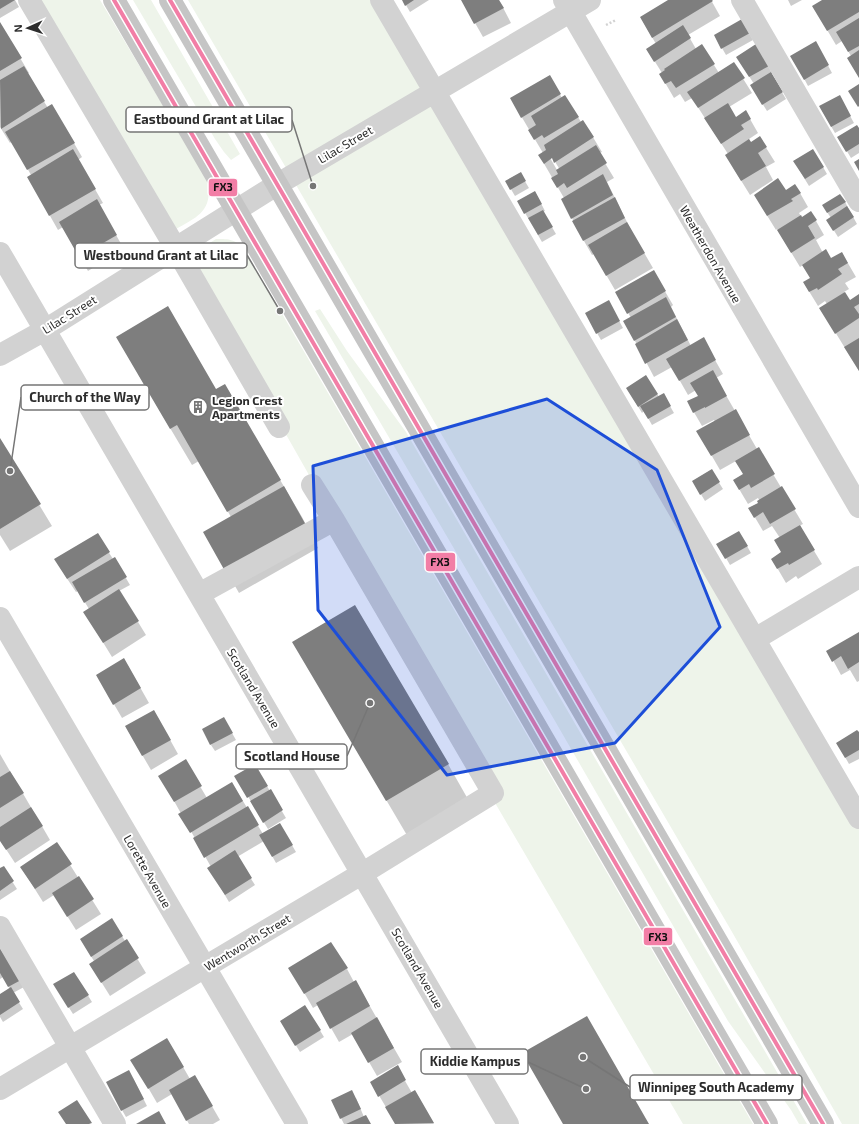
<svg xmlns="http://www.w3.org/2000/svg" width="859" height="1124" viewBox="0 0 859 1124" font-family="'Exo 2',sans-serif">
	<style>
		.green { fill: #eef4ea }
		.shadow { fill: #0003; fill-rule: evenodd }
		.building { fill: #7e7e7e }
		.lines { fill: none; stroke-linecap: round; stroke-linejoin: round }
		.path { stroke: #d2d2d2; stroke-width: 2.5; stroke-dasharray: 2 2; stroke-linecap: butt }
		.minor { stroke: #d2d2d2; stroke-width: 22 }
		.major { stroke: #c5c5c5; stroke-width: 22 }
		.bus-1-casing { stroke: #fff; stroke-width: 7 }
		.bus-1 { stroke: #f27ea6; stroke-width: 4 }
		.marked { fill: #1d4ed8; fill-opacity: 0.2; stroke: #1d4ed8; stroke-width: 3; stroke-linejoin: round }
		.labels { text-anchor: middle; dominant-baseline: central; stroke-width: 4; stroke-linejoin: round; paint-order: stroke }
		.street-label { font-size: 12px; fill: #2d2d2d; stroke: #fff }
		.poi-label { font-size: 12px; font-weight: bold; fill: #2d2d2d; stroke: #fff; text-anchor: start }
		.leader { fill: none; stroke: #767676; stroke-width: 1.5 }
		.callout-dot { fill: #767676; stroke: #fff; stroke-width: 1.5 }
		.callout { fill: #fff; stroke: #767676; stroke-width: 1.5 }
		.callout-label { font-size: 13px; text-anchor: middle; font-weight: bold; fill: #2d2d2d }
		.line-badge { stroke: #fff; stroke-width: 1.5 }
		.pale-badge-label { font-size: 11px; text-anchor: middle; font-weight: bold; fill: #111 }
	</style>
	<rect width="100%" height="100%" fill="#fff"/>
	<!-- green -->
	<path class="green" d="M35,0H100L208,181C213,214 195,217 171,232Z
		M133,0H151L240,154L231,160L224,152L215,139Z
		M188,0H382L859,824V1124H842L728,925Z
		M216,239C230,239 235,239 245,250L753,1124H683L491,796L186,258Z
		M320,309L347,351L406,432L807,1124H799L791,1110L728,1021L555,721L315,311Z"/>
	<!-- shadow -->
	<path class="shadow" d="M0,0H15L19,7L0,18Z
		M403,0H429L410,12Z
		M462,0H499L511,23L483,37Z
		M670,0H711L720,16L688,35L696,49L702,46L719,73L734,64L752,93L729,107L736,118L746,112L758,133L749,139L751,143L760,138L775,162L766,167L773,180L750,195L734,169L728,154L692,98L685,102L680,94L674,98L660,74L662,73L647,49L656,44L641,18Z
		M788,0H802L791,6Z
		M824,0H859V77L851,56L842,41L836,45L813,6Z
		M742,21L753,40L726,55L715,36Z
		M0,24L29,73L27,74L48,108L52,105L82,157L78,160L103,203L99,205L124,249L88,271L63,227L58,230L28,177L31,175L12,141L10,143L0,127Z
		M816,43L832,73L808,86L792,56Z
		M756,45L772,73L771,74L786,99L767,111L755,92L754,84L737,57Z
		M549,76L562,98L565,96L581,122L583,121L602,152L599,153L614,178L607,182L632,232L653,268L615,290L594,254L592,255L584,241L562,199L564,198L539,155L543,153L511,99ZM551,155L560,170H557L549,156Z
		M839,96L854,123L835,133L820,107Z
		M859,130V153L851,158L839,138Z
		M823,167L827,174L809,186L798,168Z
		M520,173L529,188L515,196L506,181Z
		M786,191L800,193L808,207L799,213L802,218L811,212L816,221L824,235L816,240L823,253L831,259L842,253L856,277L845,283L849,289L844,292L850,301L859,295V371L829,322L827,304L825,301L818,306L804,283L811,278L803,265L800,267L777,229L776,230L763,209Z
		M535,192L545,211L543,212L556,234L542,242L518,201Z
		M845,202L857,224L838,237L828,221L831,218L827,212Z
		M653,271L673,305L671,307L691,346L711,353L723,374L716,378L757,449H758L803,524L799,526L822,564L798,579L796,576L786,583L772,559L782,553L780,538L772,526L763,531L750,509L759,503V500L758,498L748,504L742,494L734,480L744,474L736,461L720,470L698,432L715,422L714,420L702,426L688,402L699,396L696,390L688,395L672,367L654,377L625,322L631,318L616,292Z
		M612,308L623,328L601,340L597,333Z
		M138,374L216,390L224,385L302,517L318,548L239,593L227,572L231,517L199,461L192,465Z
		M646,376L659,397L663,394L674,413L652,425L644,411L642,413L631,395Z
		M0,440L52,526L10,551L0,535Z
		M711,470L723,489L705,501L693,481Z
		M739,532L751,553L730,565L718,544Z
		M97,534L113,559L114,558L130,585L119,591L146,635L112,657L93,626L89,609L78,591L76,592L64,574Z
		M859,633V681L857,682L850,670L841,675L828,651Z
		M124,659L149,703L122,718L97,675Z
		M315,679L448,764L469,801L408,837Z
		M154,711L178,754L151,770L126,727Z
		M224,719L236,740L215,751L211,745Z
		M859,734V759L849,764L837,743Z
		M0,754L50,840L15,863L0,840Z
		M185,761L207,798L232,783L263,834L280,825L296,852L276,863L264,841L237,857L255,885L229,902L213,875L211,867L160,776Z
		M255,766L286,818L268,829L236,777Z
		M57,844L101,914L76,930L54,895L43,902L21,867Z
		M3,867L17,889L0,900V869Z
		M112,920L125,941L126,940L146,973L110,996L90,964L94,961L89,953Z
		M0,950L24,987L13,993L23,1009L3,1022L0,1017V996L10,989L3,977L0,979Z
		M347,969L354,982H356L402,1062L377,1076L353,1034L339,1042L318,1005L313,1008L298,982Z
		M74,973L92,1002L73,1014L59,992Z
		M305,1006L324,1037L300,1052L281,1021Z
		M167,1039L190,1079L195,1077L220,1120L213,1124H189L172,1094L157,1103L132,1060Z
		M397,1067L412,1093L415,1091L434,1124H396L371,1082Z
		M133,1078L147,1106L126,1117L122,1110Z
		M356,1098L364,1117L370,1124H344L341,1118Z"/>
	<!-- building -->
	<path class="building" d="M0,0H15L0,9Z
		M402,0H414L405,6Z
		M461,0H499L504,8L474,24Z
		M668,0H712L713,1L652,38L640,17Z
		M822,0H859V12L827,31L812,6Z
		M859,18V46L848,52L836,32Z
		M742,19L750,33L721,49L714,35Z
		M0,22L22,58L0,71Z
		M683,25L691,38L654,62L646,49Z
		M816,41L829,65L804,80L790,56Z
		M702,44L715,64L676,88L671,81L665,84L659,74L665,70L664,69Z
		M756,44L769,66L749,77L736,57Z
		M859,50V78L847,58Z
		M734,62L745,78L698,108L687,92Z
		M24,66L45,101L1,129L0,80Z
		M771,72L783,92L762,105L750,85Z
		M550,75L561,94L521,118L510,98Z
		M859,84V106L858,107L848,91Z
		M565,95L579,117L544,138L542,135L534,140L528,130L536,125L531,116Z
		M840,95L851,116L831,127L819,106Z
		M728,103L736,117L746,110L751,119L741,125L744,129L721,144L704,118Z
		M52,104L75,143L27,170L5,132Z
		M583,120L594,137L554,163L552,158L544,164L538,155L546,150L544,145Z
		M857,125L859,128V144L846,152L837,137Z
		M760,136L767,147L758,153L766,166L741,181L725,155L749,139L751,142Z
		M596,145L607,163L567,188L564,183L557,188L551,178L558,174L556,170Z
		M73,149L96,189L49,216L27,177Z
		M813,149L824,167L805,179L793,161Z
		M859,159V171L854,162Z
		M521,172L526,181L510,190L505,181Z
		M603,174L613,195L571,219L561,199Z
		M778,178L786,190L795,184L801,193L791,199L793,201L767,216L754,195Z
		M535,191L542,204L524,214L517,201Z
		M840,194L846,202L827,213L822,205Z
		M615,197L625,218L583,241L572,221Z
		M97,199L117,235L79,257L59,222Z
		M847,206L854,217L833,231L826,220Z
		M543,210L553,227L538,235L528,218Z
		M811,211L817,220L808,226L815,238L791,253L777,230L801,215L802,217Z
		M627,222L645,253L606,276L588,245Z
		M826,249L831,258L842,252L848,263L838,269L842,274L818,290L817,288L809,292L803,282L810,278L802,265Z
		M654,270L666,291L627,314L615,292Z
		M845,292L850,300L859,294V304L854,307L859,314V318L835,334L819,308Z
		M666,297L676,317L634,341L623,321Z
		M609,300L620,321L596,334L585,313Z
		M168,306L216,389L225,384L281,480L227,512L177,425L170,429L116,337Z
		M677,319L688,340L645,364L635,344Z
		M704,337L716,360L679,381L666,359Z
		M859,338V371L844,347Z
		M713,370L727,396L705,408V407L693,413L687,401L698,396L690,383Z
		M646,375L658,394L638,407L626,388Z
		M664,393L671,406L648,419L640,406Z
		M736,409L750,435L711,456L696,431Z
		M0,438L41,504L0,529Z
		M759,447L775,474L751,488L749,484L739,490L733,480L743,474L735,461Z
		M712,469L720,482L700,495L692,481Z
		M284,486L307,527L226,573L203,532Z
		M782,486L796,509L770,524L763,512L754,518L748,508L758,503L757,501Z
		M800,525L815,550L789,565L788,563L777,569L771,559L781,552L774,540Z
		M739,531L748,546L725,559L716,544Z
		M98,533L110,552L67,579L54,559Z
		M115,557L127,577L84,603L72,582Z
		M119,589L139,621L103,643L83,612Z
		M355,605L449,764L386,801L292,642Z
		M859,632V662L848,669L841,656L832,662L826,651Z
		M124,658L141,688L113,705L96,675Z
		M154,710L171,740L142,756L125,726Z
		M224,717L233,733L210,745L202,729Z
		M857,730L859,732V750L845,758L836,743Z
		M186,759L202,786L174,802L158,776Z
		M255,764L268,786L247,798L234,776Z
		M10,771L24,793L0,808V777Z
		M232,782L243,801L190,833L178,814Z
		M271,789L283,810L263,823L250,801Z
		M248,806L259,825L204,858L193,838Z
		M31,807L43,826L6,850L0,841V827Z
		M280,823L293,845L272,857L259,835Z
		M57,842L72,864L35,889L20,867Z
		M235,850L252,878L225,895L207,868Z
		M4,866L14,881L0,891V868Z
		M79,876L94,899L67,917L52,893Z
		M112,918L123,936L91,957L80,939Z
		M127,939L139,958L101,983L89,964Z
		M331,942L348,968L304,994L288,968Z
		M0,948L21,980L8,987L0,973Z
		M74,972L89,995L68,1008L53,984Z
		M356,980L370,1006L330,1029L316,1003Z
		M11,987L20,1002L0,1015V994Z
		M305,1005L321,1030L295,1046L280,1021Z
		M587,1016L649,1124H563L522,1053Z
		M377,1017L394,1048L368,1063L351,1033Z
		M167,1038L184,1067L148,1089L130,1060Z
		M398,1065L406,1080L378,1097L370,1082Z
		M129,1070L144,1099L121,1111L106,1082Z
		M195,1075L213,1106L186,1121L169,1090Z
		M352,1090L361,1109L340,1119L331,1100Z
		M415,1090L434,1123L395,1124L385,1107Z
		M77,1100L92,1123L89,1124H66L58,1112Z
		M159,1111L166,1124H136Z
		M366,1115L371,1124H346Z"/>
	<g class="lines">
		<!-- path -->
		<path class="path" d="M606,25L616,20"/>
		<!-- minor -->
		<path class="minor" d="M29,0L175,247L279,427
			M381,0L859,818
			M564,0L859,507
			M742,0L859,201
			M0,253C170,543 340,833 508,1124
			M0,355L45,330L278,184L590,0
			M199,594L334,520L312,485
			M0,618L297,1124
			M755,639L859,577
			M0,927L115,1124
			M0,1089L363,873L493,793L334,520"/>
		<!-- major -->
		<path class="major" d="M114,0L767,1124
			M170,0L823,1124"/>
		<!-- bus-1 casing -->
		<g class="bus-1-casing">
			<path id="bus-1" d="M114,0L767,1124
				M170,0L823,1124"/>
		</g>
		<!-- bus-1 -->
		<use href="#bus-1" class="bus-1"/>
	</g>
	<!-- marked area -->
	<path class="marked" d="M547,399L657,470L720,627L615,743L447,775L318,610L313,466Z"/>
	<!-- icons -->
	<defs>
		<g id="building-ring" transform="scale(1)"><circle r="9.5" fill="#fff" stroke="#767676" stroke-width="1.5"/><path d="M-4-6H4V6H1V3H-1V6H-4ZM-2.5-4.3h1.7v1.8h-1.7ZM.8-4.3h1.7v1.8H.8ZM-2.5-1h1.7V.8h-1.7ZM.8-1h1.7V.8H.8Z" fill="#767676"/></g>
	</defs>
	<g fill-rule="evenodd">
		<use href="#building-ring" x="198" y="407"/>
	</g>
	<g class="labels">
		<!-- street labels -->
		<g class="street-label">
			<text transform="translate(345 144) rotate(-31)">Lilac Street</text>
			<text transform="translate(711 254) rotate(60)">Weatherdon Avenue</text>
			<text transform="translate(69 314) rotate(-32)">Lilac Street</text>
			<text transform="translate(254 688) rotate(59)">Scotland Avenue</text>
			<text transform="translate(148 871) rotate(60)">Lorette Avenue</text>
			<text transform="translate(247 942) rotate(-31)">Wentworth Street</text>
			<text transform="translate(418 968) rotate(60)">Scotland Avenue</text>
		</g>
		<!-- poi labels -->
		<g class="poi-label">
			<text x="212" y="400">Legion Crest<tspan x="212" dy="14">Apartments</tspan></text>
		</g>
	</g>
	<!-- callouts -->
	<path class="leader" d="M313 186L292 120M280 311L247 255M10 471L21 397M370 703L347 756M586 1089L528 1062M583 1057L630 1087"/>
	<g class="callout-dot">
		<circle cx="313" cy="186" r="4"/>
		<circle cx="280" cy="311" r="4"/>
		<circle cx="10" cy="471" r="4"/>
		<circle cx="370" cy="703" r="4"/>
		<circle cx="586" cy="1089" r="4"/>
		<circle cx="583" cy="1057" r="4"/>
	</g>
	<g class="callout">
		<rect x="126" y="107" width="166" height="25" rx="4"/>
		<rect x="75" y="243" width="172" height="25" rx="4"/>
		<rect x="21" y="385" width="128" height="25" rx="4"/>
		<rect x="236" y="744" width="111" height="25" rx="4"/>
		<rect x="421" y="1049" width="107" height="25" rx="4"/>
		<rect x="630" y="1075" width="172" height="25" rx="4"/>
	</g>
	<g class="callout-label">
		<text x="209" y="124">Eastbound Grant at Lilac</text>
		<text x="161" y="260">Westbound Grant at Lilac</text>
		<text x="85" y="402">Church of the Way</text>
		<text x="292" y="761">Scotland House</text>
		<text x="475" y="1066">Kiddie Kampus</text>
		<text x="716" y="1092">Winnipeg South Academy</text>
	</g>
	<g class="line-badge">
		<rect x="208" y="178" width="30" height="19" rx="4" fill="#f27ea6"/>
		<rect x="425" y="552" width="31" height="20" rx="4" fill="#f27ea6"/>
		<rect x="643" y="927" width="30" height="19" rx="4" fill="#f27ea6"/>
	</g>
	<g class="pale-badge-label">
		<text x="223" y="191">FX3</text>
		<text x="440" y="566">FX3</text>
		<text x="658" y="941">FX3</text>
	</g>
	<!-- north arrow -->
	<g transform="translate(28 28) rotate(267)" stroke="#ffffff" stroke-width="3" paint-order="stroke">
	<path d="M0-3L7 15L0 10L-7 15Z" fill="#2d2d2d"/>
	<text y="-6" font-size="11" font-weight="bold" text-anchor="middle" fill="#2d2d2d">N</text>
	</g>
</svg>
